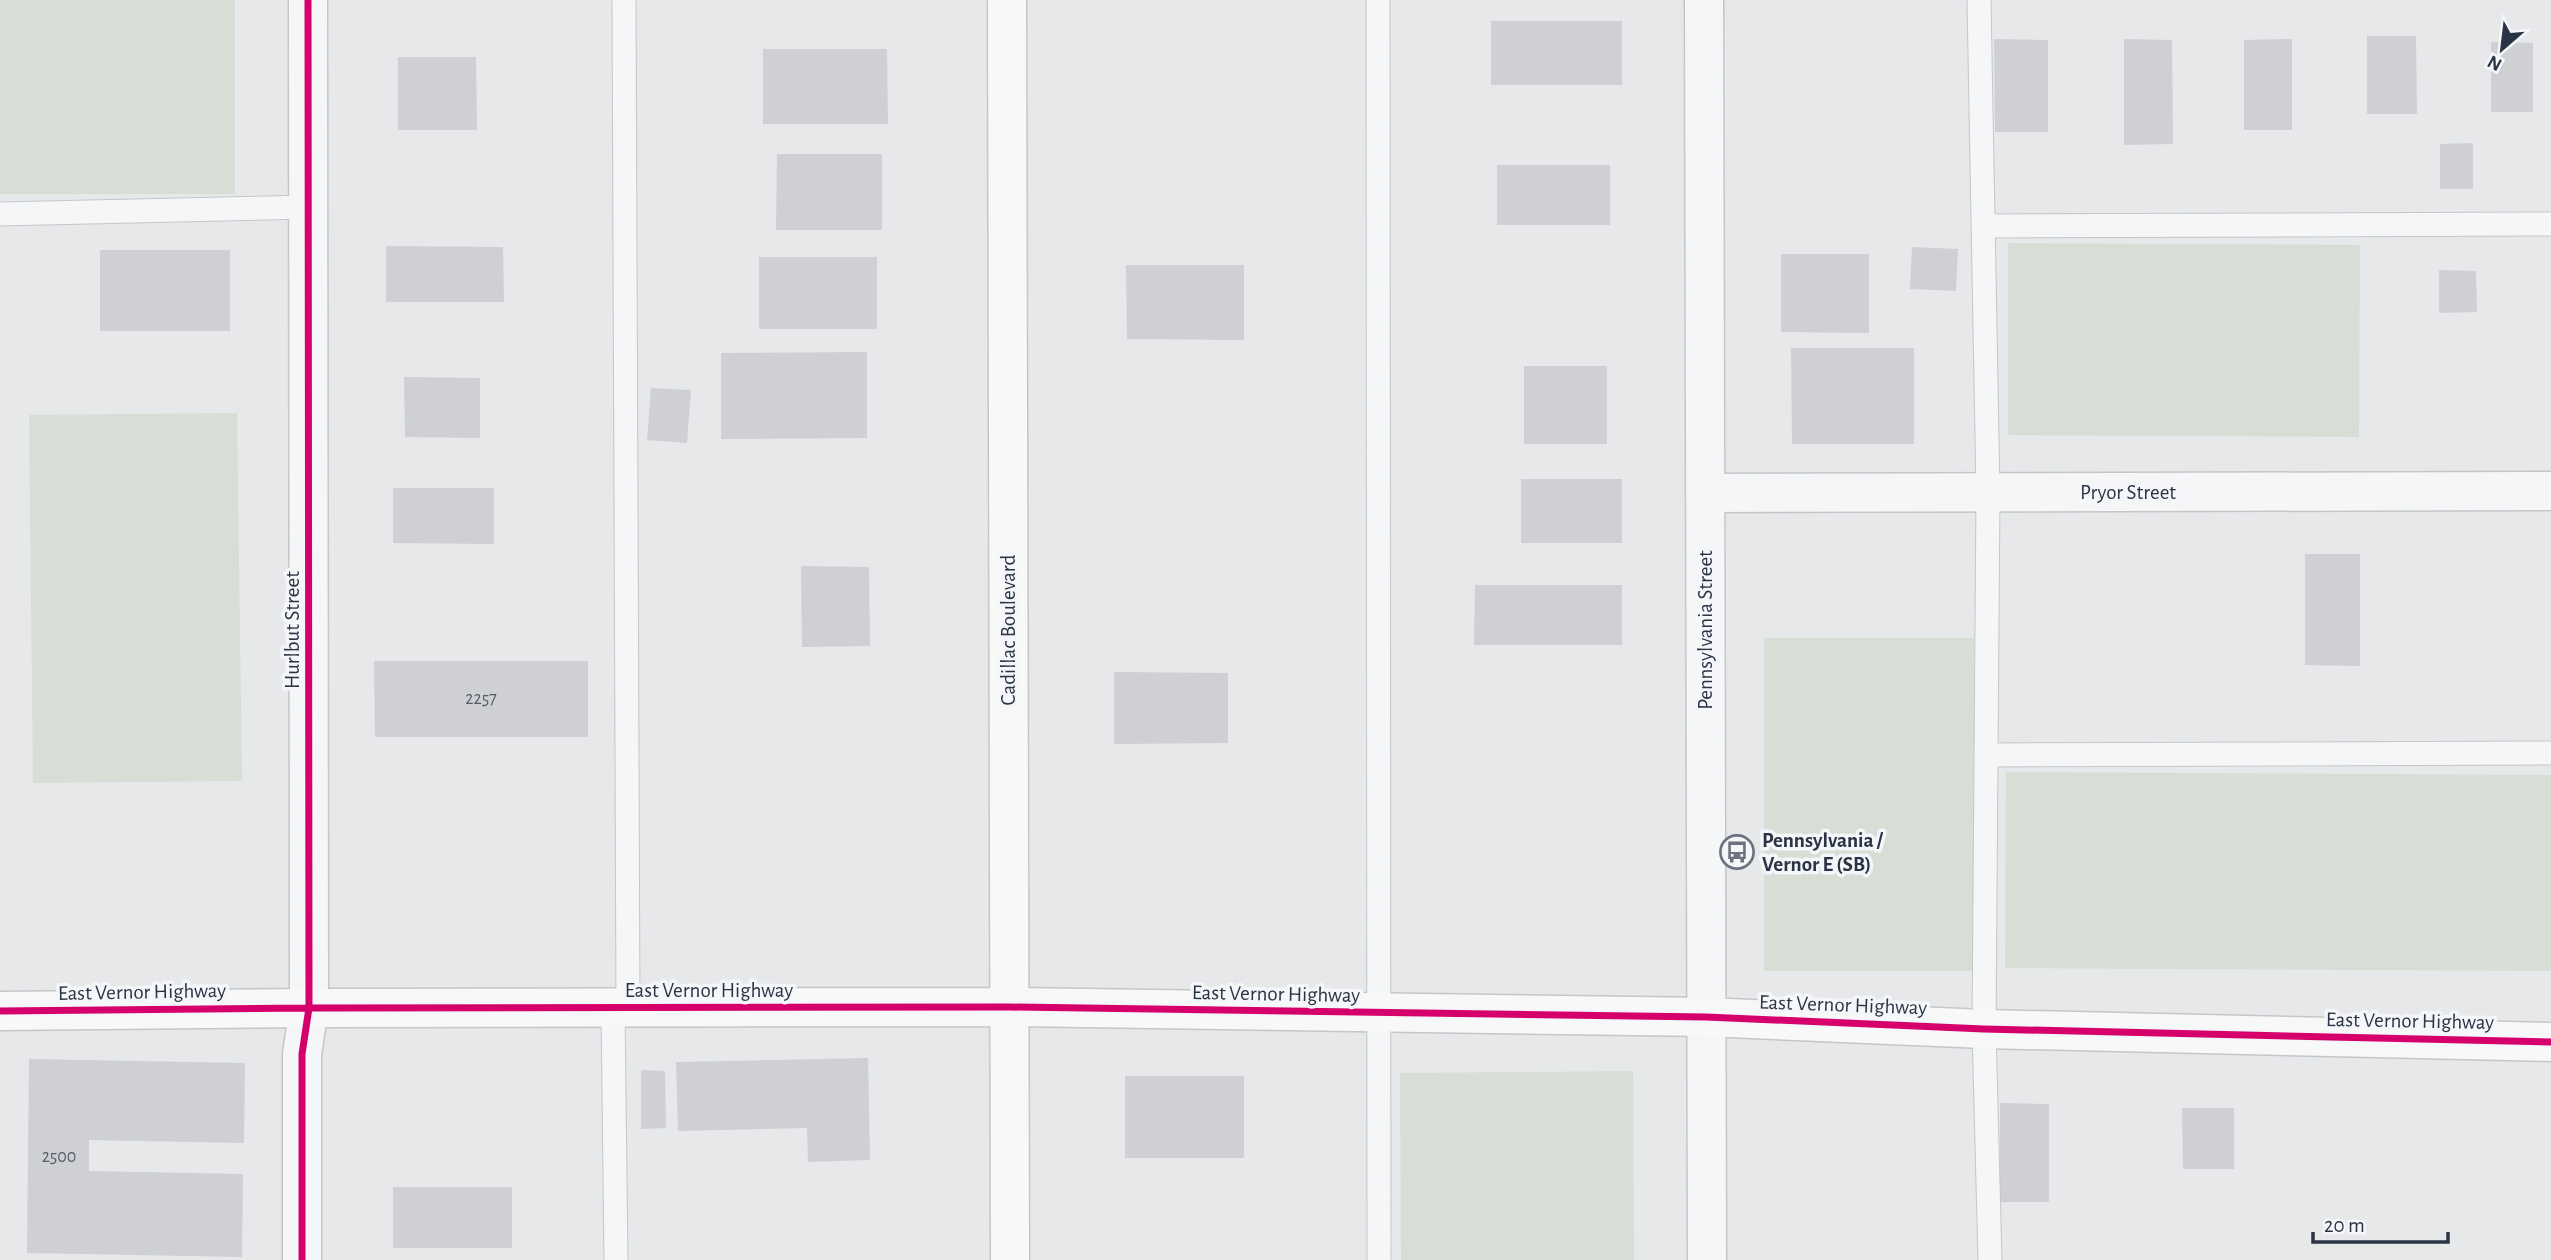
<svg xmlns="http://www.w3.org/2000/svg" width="2551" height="1260" viewBox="0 0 2551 1260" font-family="'Alegreya Sans',sans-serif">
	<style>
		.green { fill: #d6ded6 }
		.building { fill: #ced0d3 }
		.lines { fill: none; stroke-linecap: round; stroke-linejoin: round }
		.lane-casing { stroke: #c4c6c8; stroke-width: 25 }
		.street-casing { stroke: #c4c6c8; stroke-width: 41 }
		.secondary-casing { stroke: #c4c6c8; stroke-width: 41 }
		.lane { stroke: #f5f6f7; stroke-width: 23 }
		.street { stroke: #f5f6f7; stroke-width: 38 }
		.secondary { stroke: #f8f8f8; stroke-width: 38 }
		.cycleway-casing { stroke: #f4f6f9; stroke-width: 11 }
		.cycleway { stroke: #d6006c; stroke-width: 7 }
		.labels { text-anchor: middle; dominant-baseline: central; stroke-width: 7; stroke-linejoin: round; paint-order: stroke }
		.number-label { font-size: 18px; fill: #545c69 }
		.street-label { font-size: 21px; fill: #2b3445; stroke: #f4f6f9 }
		.poi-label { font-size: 21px; font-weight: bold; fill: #2b3445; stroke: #f4f6f9; text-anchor: start }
	</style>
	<rect width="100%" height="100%" fill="#e6e8ea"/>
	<!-- green -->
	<path class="green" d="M0,0H235V194H0Z
		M2008,243L2360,245L2359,437L2008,435Z
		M237,413L242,781L33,783L29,415Z
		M1764,638H1974V971H1764Z
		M2006,772L2551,775V971L2005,968Z
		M1633,1071L1634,1260H1401L1400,1073Z"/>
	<!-- building -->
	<path class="building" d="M1491,21H1622V85H1491Z
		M2367,36H2416L2417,114H2367Z
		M1994,39L2048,40V132H1995Z
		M2124,39L2172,40L2173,144L2124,145Z
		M2292,39V130H2244V40Z
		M2491,42L2533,43V112H2491Z
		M763,49H887L888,124H763Z
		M398,57H476L477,130H398Z
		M2473,143V189H2440V144Z
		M777,154H882V230H776Z
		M1497,165H1610V225H1497Z
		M386,246L503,247L504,302H386Z
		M1912,247L1958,249L1956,291L1910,289Z
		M100,250H230V331H100Z
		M1781,254H1869V333L1781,332Z
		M759,257H877V329H759Z
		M1126,265H1244V340L1127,339Z
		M2439,270L2476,271L2477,312L2439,313Z
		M1791,348H1914V444H1792Z
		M867,352V438L721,439V353Z
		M1524,366H1607V444H1524Z
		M404,377L480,378V438L405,437Z
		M651,388L691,390L687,443L647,440Z
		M1521,479H1622V543H1521Z
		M393,488H494V544L393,543Z
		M2305,554H2360V666L2305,665Z
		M801,566L869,567L870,646L802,647Z
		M1475,585H1622V645H1474Z
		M374,661H588V737H375Z
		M1114,672L1228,673V743L1114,744Z
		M868,1058L870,1160L808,1162L807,1128L678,1131L676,1062Z
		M29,1059L245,1063L244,1143L89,1140V1171L243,1174L242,1257L27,1253Z
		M641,1070L665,1071L666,1128L641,1129Z
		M1125,1076H1244V1158H1125Z
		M2000,1103L2049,1104V1202H2000Z
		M2182,1108H2234V1169H2183Z
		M393,1187H512V1248H393Z"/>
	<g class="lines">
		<!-- lane casing -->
		<g class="lane-casing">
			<path id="lane" d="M624,0L628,1008
				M1378,0L1379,1260
				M1979,0L1988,492L1984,1029L1990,1260
				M0,214L309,207
				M1983,226L2551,224
				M1986,755L2551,753
				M613,1008L616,1260"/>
		</g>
		<!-- street casing -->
		<g class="street-casing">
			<path id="street" d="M1704,0L1707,1260
				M1705,493L2551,491
				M302,1260V1054L309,1008L308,0"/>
		</g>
		<!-- secondary casing -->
		<g class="secondary-casing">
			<path id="secondary" d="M1007,0L1010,1260
				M0,1011L309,1008L1009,1007L1706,1017L1984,1029L2551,1042"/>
		</g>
		<!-- lane -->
		<use href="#lane" class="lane"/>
		<!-- street -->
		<use href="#street" class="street"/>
		<!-- secondary -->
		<use href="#secondary" class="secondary"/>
		<!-- cycleway casing -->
		<g class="cycleway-casing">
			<path id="cycleway" d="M0,1011L309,1008L1009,1007L1706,1017L1984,1029L2551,1042
				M302,1260V1054L309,1008L308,0"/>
		</g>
		<!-- cycleway -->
		<use href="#cycleway" class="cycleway"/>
	</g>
	<!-- icons -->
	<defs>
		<g id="bus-ring" transform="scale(1.75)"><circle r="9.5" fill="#f4f6f9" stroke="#6c737f" stroke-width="1.5"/><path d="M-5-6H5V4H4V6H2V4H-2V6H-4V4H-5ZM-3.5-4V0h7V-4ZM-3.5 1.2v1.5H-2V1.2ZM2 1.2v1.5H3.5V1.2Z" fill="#6c737f"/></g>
	</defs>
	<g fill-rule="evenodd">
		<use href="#bus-ring" x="1737" y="852"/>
	</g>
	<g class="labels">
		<!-- number labels -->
		<g class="number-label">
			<text x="481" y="699">2257</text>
			<text x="59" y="1157">2500</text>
		</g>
		<!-- street labels -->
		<g class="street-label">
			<text x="2128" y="492">Pryor Street</text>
			<text transform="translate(292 630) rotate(-90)">Hurlbut Street</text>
			<text transform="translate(1008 630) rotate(-90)">Cadillac Boulevard</text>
			<text transform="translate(1705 630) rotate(-90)">Pennsylvania Street</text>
			<text x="709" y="990">East Vernor Highway</text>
			<text transform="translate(142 992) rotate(-1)">East Vernor Highway</text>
			<text transform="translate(1276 994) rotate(1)">East Vernor Highway</text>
			<text transform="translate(1843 1005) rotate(2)">East Vernor Highway</text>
			<text transform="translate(2410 1021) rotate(1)">East Vernor Highway</text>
		</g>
		<!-- poi labels -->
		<g class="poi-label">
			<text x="1762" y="840">Pennsylvania /<tspan x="1762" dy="24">Vernor E (SB)</tspan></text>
		</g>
	</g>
	<!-- north arrow -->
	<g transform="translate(2502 49) rotate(208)" stroke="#f4f6f9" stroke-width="5" paint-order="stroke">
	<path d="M0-5L12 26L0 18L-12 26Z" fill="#2b3445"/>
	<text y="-10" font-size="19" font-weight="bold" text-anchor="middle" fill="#2b3445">N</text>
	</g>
	<!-- scale -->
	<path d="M2313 1232v10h135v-10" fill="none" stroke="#2b3445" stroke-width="3.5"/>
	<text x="2324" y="1232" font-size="21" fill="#2b3445" stroke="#f4f6f9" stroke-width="5" paint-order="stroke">20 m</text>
</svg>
